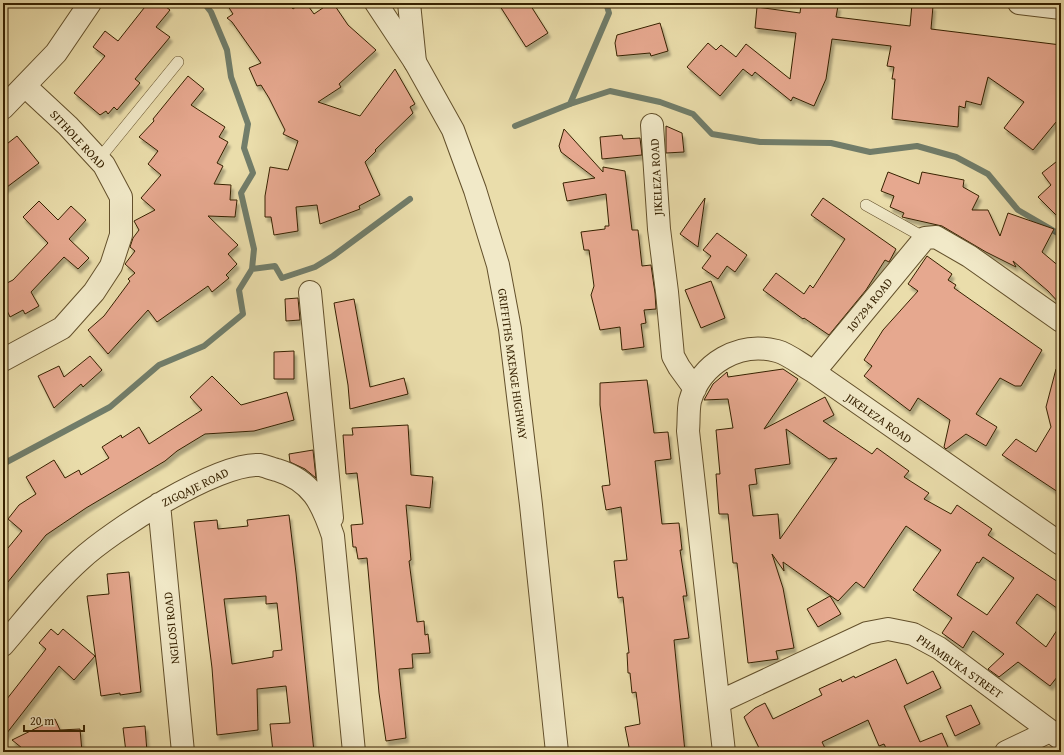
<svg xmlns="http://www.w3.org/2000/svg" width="1064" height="755" viewBox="0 0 1064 755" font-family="'Gentium Book Plus',serif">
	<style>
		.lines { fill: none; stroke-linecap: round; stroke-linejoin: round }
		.stream { stroke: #717d6a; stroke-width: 6 }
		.building { fill: #e6a88f; stroke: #362100; fill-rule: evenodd; filter: url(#shadow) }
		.service-casing { stroke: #63502b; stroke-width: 12 }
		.minor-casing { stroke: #63502b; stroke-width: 24 }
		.tertiary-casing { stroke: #63502b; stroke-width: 24 }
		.service { stroke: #f1e9c8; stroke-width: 11 }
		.minor { stroke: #f1e9c8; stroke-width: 22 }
		.tertiary { stroke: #f1e9c8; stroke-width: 22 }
		.labels { text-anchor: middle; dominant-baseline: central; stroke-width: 3.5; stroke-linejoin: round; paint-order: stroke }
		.street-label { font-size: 12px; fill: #362100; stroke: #f1e9c8 }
	</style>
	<defs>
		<filter id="shadow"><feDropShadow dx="2.5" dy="4.5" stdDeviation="1" flood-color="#0004"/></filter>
	</defs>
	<rect width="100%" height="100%" fill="#eaddab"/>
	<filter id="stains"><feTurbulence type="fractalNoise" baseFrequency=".005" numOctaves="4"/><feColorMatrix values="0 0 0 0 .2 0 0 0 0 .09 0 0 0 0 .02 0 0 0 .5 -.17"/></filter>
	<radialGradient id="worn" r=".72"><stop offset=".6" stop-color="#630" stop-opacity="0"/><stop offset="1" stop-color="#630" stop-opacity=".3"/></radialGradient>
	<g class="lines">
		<!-- stream -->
		<path class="stream" d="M204,3L211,12L227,50L231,77L248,124L244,148L253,173L241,193L254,249L252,269
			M570,104L609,13L606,3
			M515,126L570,104L610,91L660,102L693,114L712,134L760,142L831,143L870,152L917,146L956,157L988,174L1018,210L1061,235
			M3,464L110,407L159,365L204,346L243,314L239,290L252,269L275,266L282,278L315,267L333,256L410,199"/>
	</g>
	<!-- building -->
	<path class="building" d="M148,3H161L170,10L156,27L170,37L135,79L140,83L117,110L114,107L108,114L106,111L100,115L74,93L105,56L93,47L105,31L118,41Z
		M226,3H288L293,9L301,3H306L314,14L330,3H333L348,25L376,50L339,84L341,87L318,102L360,116L395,69L415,104L410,107L413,113L375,150L376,151L365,162L380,195L359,206L360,209L320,224L317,205L296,207L298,231L274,235L271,217H265V196L270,167L288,170L298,141L283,134L285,130L269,98L261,85L257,86L249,68L261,63L232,22L227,18L233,14Z
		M498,3H529L548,33L526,47Z
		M817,3L838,6L836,17L910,26L912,4L933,6L931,29L1061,45V116L1033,150L1004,128L1024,102L988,77L981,105L966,101L965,108L959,106L958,127L892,119L895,79H892L894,67L887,66L891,46L832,39L826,79L814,106L793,97L791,101L755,72L752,76L743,69L720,96L687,67L708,43L716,50L721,45L736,57L746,44L790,79L796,33L755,28L757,7L800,13L801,5L817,7Z
		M660,23L668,51L651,56L650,53L617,56L615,43L617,35Z
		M188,76L204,89L191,105L225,127L219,137L228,142L217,163L223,166L214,184L231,185L230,200H237L235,217L208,216L238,245L228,254L237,264L226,275L229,278L212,292L208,286L157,322L148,310L108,354L88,330L104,316L130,281L128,279L135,273L125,264L135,251L130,247L133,238L139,230L134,221L155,210L141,198L161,175L148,164L158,151L139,137L154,121L153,119Z
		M666,126L682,133L684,152L666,153Z
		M564,129L603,172V167L625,171L632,230H638L642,266L651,265L655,293L656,309L644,310L646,323L641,324L644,347L622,350L620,327L600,330L591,295L594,286L589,250H584L581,232L605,229V226H609L606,194L567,201L563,183L595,178L561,152L559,146Z
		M622,135L623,139L640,138L642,155L602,159L600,137Z
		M17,136L39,163L3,190V147Z
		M1061,158V220L1038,197L1051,185L1042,173Z
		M888,172L919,184L922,172L964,180L963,187L979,196L972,210H988L1000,236L1008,213L1054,229L1042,252L1061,268V305L1048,291L1013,261L1016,267L986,252L942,226L902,217L904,213L890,207L894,196L881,191Z
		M705,198L698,247L680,234Z
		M823,198L896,249L889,262L885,260L866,290L829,335L804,318L803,319L763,290L776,273L804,294L810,285L813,288L845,239L811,215Z
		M39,201L58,220L71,206L86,220L69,239L89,258L78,269L64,257L31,292L39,306L25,314L23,310L10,317L3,302V285L13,280L48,243L23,217Z
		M717,233L747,255L735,272L727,266L718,279L702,268L711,256L703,250Z
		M927,256L952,274L948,280L956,285L954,288L1042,350L1021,386H1015L1000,378L976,414L997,427L986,446L966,434L946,449L944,447L950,420L918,398L910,411L864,376L872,366L864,360L883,330L918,291L908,284Z
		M711,281L725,318L701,328L685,290Z
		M298,298L300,320L286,321L285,299Z
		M354,299L370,387L404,378L408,394L350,409L348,385L334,303Z
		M294,351V379H274V352Z
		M90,356L102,370L83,387L81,384L54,408L38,376L59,366L64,377Z
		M783,369L798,379L764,429L825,397L834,415L823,421L872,454L877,448L909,471L904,477L929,493L924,499L951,514L957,505L992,529L988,535L1061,584V611L1037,594L1016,623L1046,647L1061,624V672L1050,686L1018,662L999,677L988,669L1004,654L973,631L963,648L942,633L952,618L913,590L941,550L906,526L864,588L856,582L838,601L783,562L784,571L772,554L783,588L794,648L776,651L778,659L748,663L737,563H733L728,514H719L716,474H720L716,430L733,428L728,399L704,400L713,384L727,372L728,377ZM786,429L829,459L837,458L780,539L778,514L753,516L749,485L757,484L755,469L790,464ZM983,557L1014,578L987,615L957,595L977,562L979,563Z
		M1056,369L1061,370V494L1002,455L1016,439L1036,452L1051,427L1046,407Z
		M212,376L241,405L287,392L294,420L254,431L205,434L177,451L165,461L86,508L46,535L3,588V554L22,531L8,519L19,505L36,494L26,477L54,460L65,478L79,470L81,475L109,458L102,447L121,435L122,438L139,427L149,444L202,410L190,397Z
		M647,380L654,433L668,432L671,459L655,461L662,524L679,523L682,550H680L687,596H683L689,638L674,640L685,752H630L625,727L640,724L636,692L632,693L630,673H628L627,653H629L623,597L618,598L614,561L627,560L621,507L606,510L602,486L610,485L600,405V383Z
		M408,425L411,475L433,477L430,508L406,505L411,560L409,561L417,622L424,621L425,635L428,634L430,653L412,654L413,668L399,669L406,738L386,741L379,693L367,558L358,559L356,547H353L351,525L363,524L357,473L346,474L343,435H353L352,428Z
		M313,450L316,478L305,469L290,462L289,454Z
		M289,515L296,573L314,752H273L270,724L290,723L286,686L257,689L258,730L217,735L212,668L194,522L217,520L218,529L248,526L247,520ZM266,596V604L277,603L282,650L273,651V657L232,664L224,599Z
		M129,572L141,692L120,695V693L101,696L87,596L109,594L107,574Z
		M830,596L841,614L818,627L807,609Z
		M51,629L58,635L63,629L95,656L74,680L59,666L3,738V704L46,649L39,643Z
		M896,659L907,684L933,671L941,688L904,706L920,742L942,733L950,752H888L884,744L879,746L868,720L822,742L827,752H761L744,717L755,708L765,703L773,719L822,695L819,689L841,679L842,682L854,676L855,678Z
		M971,705L980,724L955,736L946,716Z
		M55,719L60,730L80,729L82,752H27L12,740Z
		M145,726L147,752H126L123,728Z"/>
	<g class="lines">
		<!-- service casing -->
		<g class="service-casing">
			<path id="service" d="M99,159L178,62
				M866,205L925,238"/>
		</g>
		<!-- minor casing -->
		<g class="minor-casing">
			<path id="minor" d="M409,3L415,62
				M1019,3L1061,8
				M652,125L659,229L667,292L673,356L679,367L695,389
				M310,292L332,518
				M3,360L62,328L94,292L111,266L121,235V197L104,165L68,126L25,86
				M814,372L925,238L936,237L969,256L1061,321
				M159,504L183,752
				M3,645C28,616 51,586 80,560C111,531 218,462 260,465C265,466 272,469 277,470C312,481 322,503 333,536L354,752
				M719,702L867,633L888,629L913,634L939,648L1061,739
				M724,752L688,431C689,422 688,410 690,401C701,363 739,341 777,351C789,354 803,366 814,372L1061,544
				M1006,752L1050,731"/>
		</g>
		<!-- tertiary casing -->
		<g class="tertiary-casing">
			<path id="tertiary" d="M376,3L415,62L453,130L475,190L498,265L510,329L531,505L557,752
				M3,108L56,53L90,3"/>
		</g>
		<!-- service -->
		<use href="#service" class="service"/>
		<!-- minor -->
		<use href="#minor" class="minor"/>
		<!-- tertiary -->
		<use href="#tertiary" class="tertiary"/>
	</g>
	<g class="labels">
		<!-- street labels -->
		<g class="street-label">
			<text transform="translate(78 139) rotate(47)">SITHOLE ROAD</text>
			<text transform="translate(656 177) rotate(-93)">JIKELEZA ROAD</text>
			<text transform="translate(869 305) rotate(-51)">107294 ROAD</text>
			<text transform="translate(513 364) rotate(82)">GRIFFITHS MXENGE HIGHWAY</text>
			<text transform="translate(879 418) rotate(35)">JIKELEZA ROAD</text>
			<text transform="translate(195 487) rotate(-26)">ZIGQAJE ROAD</text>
			<text transform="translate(171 628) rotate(-96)">NGILOSI ROAD</text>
			<text transform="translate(960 666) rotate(35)">PHAMBUKA STREET</text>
		</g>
	</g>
	<!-- margin -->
	<rect width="1064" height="755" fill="none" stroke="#eaddab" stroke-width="16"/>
	<rect x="4" y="4" width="1056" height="747" fill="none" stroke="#362100" stroke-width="2"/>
	<rect x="8" y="8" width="1048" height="739" fill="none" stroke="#362100"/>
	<!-- scale -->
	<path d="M24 725v6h60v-6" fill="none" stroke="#362100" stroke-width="2"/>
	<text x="30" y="725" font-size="12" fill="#362100" stroke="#f1e9c8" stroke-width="3" paint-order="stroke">20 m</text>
	<rect width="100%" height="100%" filter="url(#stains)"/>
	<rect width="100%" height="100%" fill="url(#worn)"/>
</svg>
